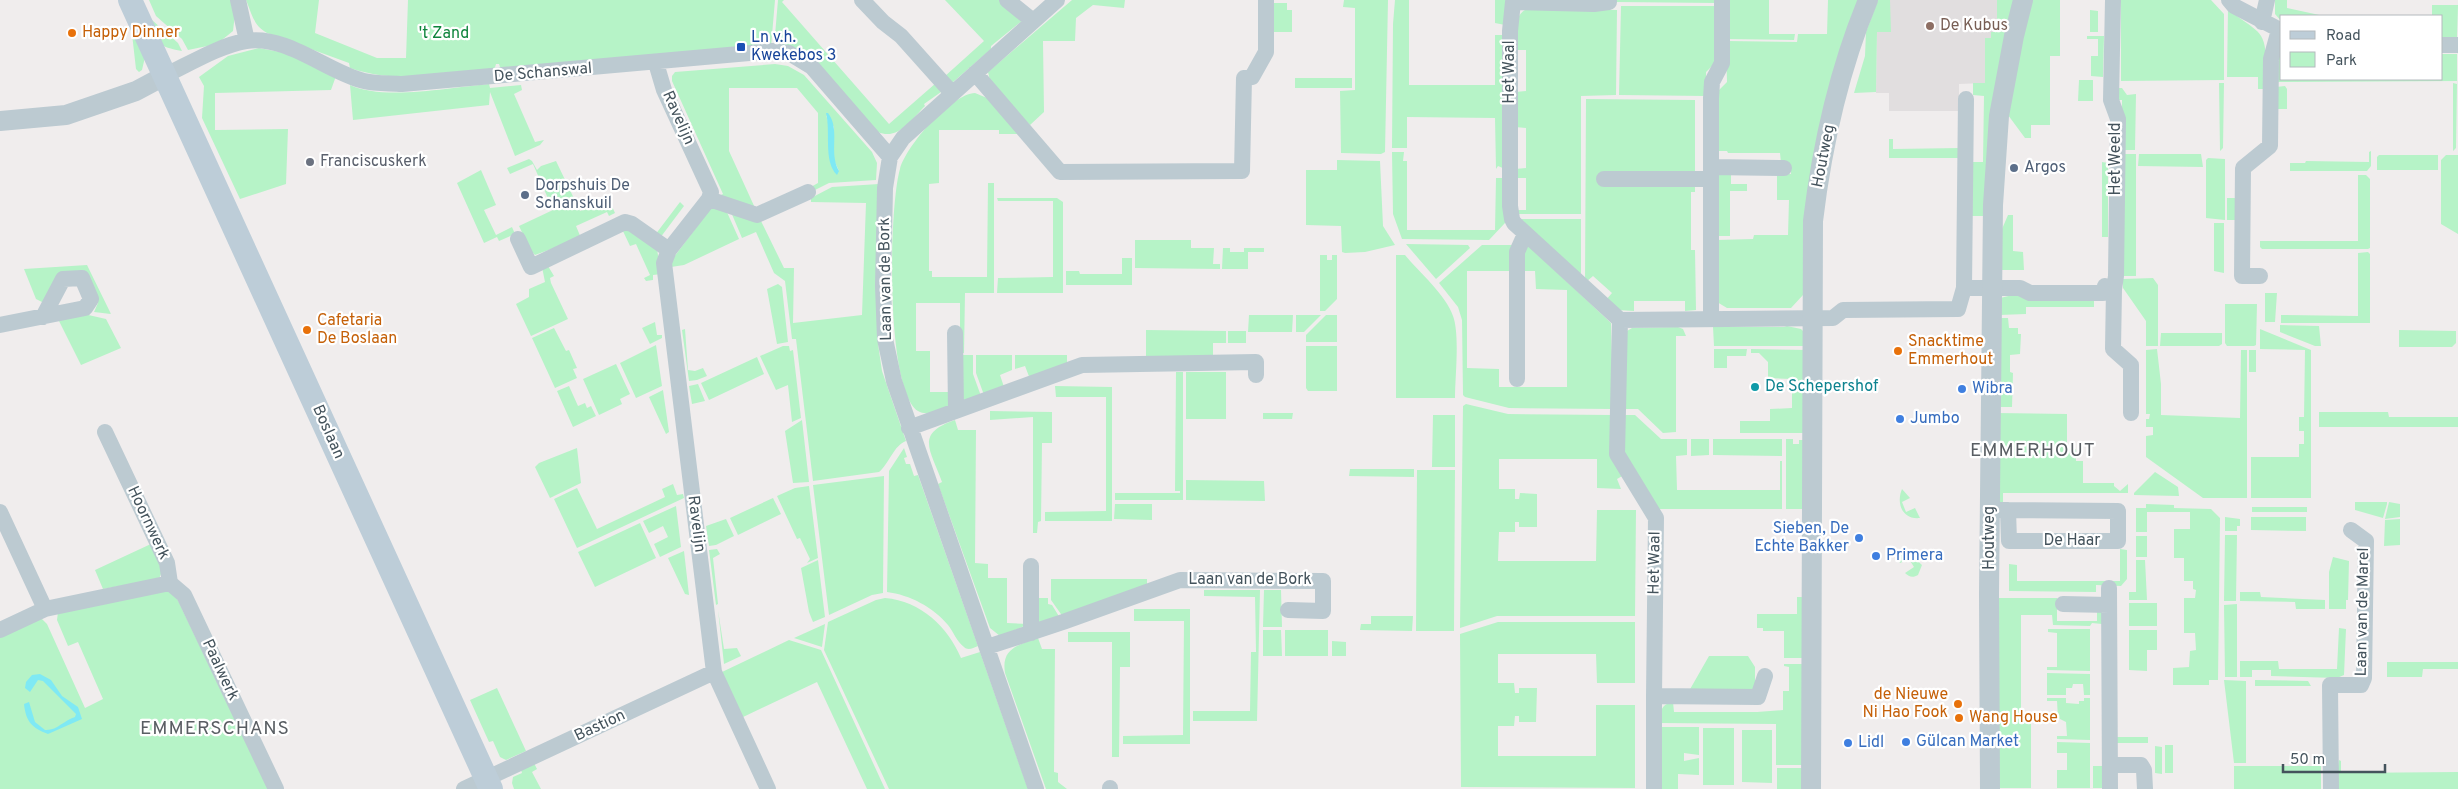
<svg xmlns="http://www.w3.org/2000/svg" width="2458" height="789" viewBox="0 0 2458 789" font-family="Overpass,sans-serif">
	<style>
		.education { fill: #e1dedf }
		.green { fill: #b6f3c7; fill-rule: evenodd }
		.water { fill: #7fe9f4 }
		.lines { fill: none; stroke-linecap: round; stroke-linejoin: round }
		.minor { stroke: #bccad1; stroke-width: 16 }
		.tertiary { stroke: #bccad1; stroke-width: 20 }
		.secondary { stroke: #bdcdd8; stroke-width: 24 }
		.education-dot { fill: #8d6e63; stroke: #fff; stroke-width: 2 }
		.food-dot { fill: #e8710a; stroke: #fff; stroke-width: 2 }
		.transit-dot { fill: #1a4fb4; stroke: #fff; stroke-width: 2 }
		.worship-dot { fill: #6b7280; stroke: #fff; stroke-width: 2 }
		.service-dot { fill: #5c6f8a; stroke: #fff; stroke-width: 2 }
		.culture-dot { fill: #0f9aa8; stroke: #fff; stroke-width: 2 }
		.shop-dot { fill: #3f7fe0; stroke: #fff; stroke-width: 2 }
		.labels { text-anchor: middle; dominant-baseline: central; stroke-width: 4.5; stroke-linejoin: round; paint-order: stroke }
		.education-label { font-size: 16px; fill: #785e54; stroke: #fff; text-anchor: start }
		.food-label { font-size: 16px; fill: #c56008; stroke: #fff; text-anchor: start }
		.park-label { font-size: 16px; fill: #0e843c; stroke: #fff }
		.transit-label { font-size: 16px; fill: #164399; stroke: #fff; text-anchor: start }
		.street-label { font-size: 16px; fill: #44535c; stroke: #fff }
		.worship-label { font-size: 16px; fill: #5b616d; stroke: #fff; text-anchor: start }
		.service-label { font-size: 16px; fill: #4e5e75; stroke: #fff; text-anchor: start }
		.culture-label { font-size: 16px; fill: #0d838f; stroke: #fff; text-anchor: start }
		.shop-label { font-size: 16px; fill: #366cbe; stroke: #fff; text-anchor: start }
		.quarter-label { font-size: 19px; letter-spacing: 1px; fill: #595e63; stroke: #fff }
	</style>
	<rect width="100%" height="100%" fill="#f0eded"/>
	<!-- education -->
	<path class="education" d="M1890,0H1997V32L1991,38H1985V83L1959,84V111H1889V93H1876L1877,32H1890Z"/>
	<!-- green -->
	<path class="green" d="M149,0H233L235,14L233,31L217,44L188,50L182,39L156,16Z
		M246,0H319L315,33L377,58H406L408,0H775L771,47L501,70L499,64H496L494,71C446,75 397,84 350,68L349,63L267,33C253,25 252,14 246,0Z
		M778,0H784L782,2L889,124L936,83L941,92L924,104L925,106C912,119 898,141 878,132L818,64L774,47Z
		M945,0H1002L1023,20L991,46V49L952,83L944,77L984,41Z
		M1072,0H1125L1124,8L1093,5L1076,18L1075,41H1043L1044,112L1030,125L991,85L988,72Z
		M1344,0H1388L1385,152L1381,154L1341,153L1340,91L1355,90V8L1343,7Z
		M1395,0H1409V85H1495V35H1505V169L1498,166L1496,169L1495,118L1407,117V148H1392L1393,24Z
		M1495,0H1506L1505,25L1495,23Z
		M1617,0H1716V3L1617,2Z
		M1726,0H1769V34H1795L1794,40L1726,39Z
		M1828,0H1860L1803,295L1791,308H1727L1717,302L1716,240L1753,239L1754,235H1788L1789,200H1777V174H1791L1790,164L1781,163L1780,153H1728L1727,151H1716V93L1727,82L1726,41L1797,42L1798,34H1827Z
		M1878,0H1890L1891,32H1877L1876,92L1854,93L1865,56L1866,32Z
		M1997,0H2018L1987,216H1972L1973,162H1983L1984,96L1973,95V83H1985V38H1991V32H1997Z
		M2030,0H2060V56H2050V125H2031V138H2025L2008,115Z
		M2118,0H2211L2224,14V80L2121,81V3H2118Z
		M2275,0H2287V8L2324,16H2282V22L2275,14Z
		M1272,3H1287V10H1292V32H1272Z
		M2432,5H2458L2457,37H2442V16H2432Z
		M1621,6H1716V62L1706,72V96L1619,95Z
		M1529,8L1617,10L1616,95L1581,96V214H1516V210H1526V178H1515V169L1526,168V128L1515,127V92L1526,91V50H1516C1516,35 1512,14 1529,8Z
		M2228,9C2237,17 2248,23 2257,31C2271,44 2264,71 2263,89H2258V77H2227Z
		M2090,10L2098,11V32H2090Z
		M152,20L178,43L182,51C159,47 154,43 152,20Z
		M137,31L145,57L142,70L139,72L136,69L132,34Z
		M2087,36H2104L2103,77L2091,76V56H2098V39H2087Z
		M259,48L285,53L336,76L331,90L215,93V130L288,129L286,184L240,199L202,118L204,86L199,77L228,56Z
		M2282,54V79H2442V54H2457V81L2277,82L2279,57Z
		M775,64L788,66L804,75L872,152L877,163L876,180L829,183L811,192L809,188L818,183V113L797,88H729V151L755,208L719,196L723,194L672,81V76L675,72ZM826,115L834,127V160L839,171L831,165L829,124Z
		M1295,78H1352V88H1295Z
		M2079,80H2093V101H2078Z
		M2219,83H2224L2223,148L2220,151Z
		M2453,83L2457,84L2456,148L2453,151Z
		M489,84L490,88L521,85L522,90L514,94L535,142L544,140L540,145L515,156L490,92L489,105L353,120L350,85C383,101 453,87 489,84Z
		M2285,86L2287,89V109H2276V87Z
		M2118,88H2122L2127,95L2136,94L2135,150H2122V100H2118Z
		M975,93L987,98L1018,134H999V130H939V183L929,184V271H932V277H987L988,183H994V293H965L964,353H960V303H916V351H930V392H949L950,406C940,409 928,417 918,411C885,389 889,206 900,169C906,146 951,94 975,93Z
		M1586,99L1695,100V192H1691V250H1695L1696,310L1685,311V301H1634V311L1617,310L1605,301L1612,293L1593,276L1585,283Z
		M1889,139H1893V149L1960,148V158H1889Z
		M2371,151V166L2367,171H2290V163H2305L2306,161L2369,162V152Z
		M1392,152H1404L1403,161H1407V230H1495L1496,178H1505V223L1489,240L1402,239L1393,214Z
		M2122,154H2136V276H2123Z
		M2139,154H2201L2203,167L2138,166Z
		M2379,155H2438V170H2377V157Z
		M2446,155H2458V234L2441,224V160Z
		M2208,158L2225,159V220L2206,218V160Z
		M529,159L532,161L537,170L541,166L556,161L580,211L609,200L615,213L609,216L607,212L576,226L581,238L535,255L531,251L519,226L553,210L533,164L510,174L507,168Z
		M1337,160L1380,161L1383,226L1395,245L1365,252L1345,253L1342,252L1341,226L1306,225V170H1337Z
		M2102,162L2108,163V237H2102Z
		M481,170L496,205L484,210L496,235L512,227L515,234L499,241L497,237L484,243L457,183Z
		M1716,173L1731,174V184H1747V191H1730V236H1715Z
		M2358,175H2366L2370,179V248L2368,249H2262L2260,247V241H2358Z
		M879,184L878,344L882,371L906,441C894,445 889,464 879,472L813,481L796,339H792L785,281L774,273L756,232L742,238L731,212L761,221L784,268H794L793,323L862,315L866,203L811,202V198L832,187Z
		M997,198H1057L1063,202V293H997L998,278L1053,277V201H998Z
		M2227,198H2236V220H2227Z
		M680,202L684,206L660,238L655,235Z
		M713,205L726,210L739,239L684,265L671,267V261Z
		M2008,215H2013V251L2023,252L2024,270H2000L2002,229Z
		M1521,219H1581V273L1578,276Z
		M2214,223H2224V273L2214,271Z
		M626,228L657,249L661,274L653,275V280L646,281L644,278L650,275L636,244L630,246L622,229Z
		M1135,240H1191V248H1214L1213,264H1220V269L1135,268Z
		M1406,244L1468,245L1470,248L1436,279Z
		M1482,245H1513V271H1467V368L1499,369V387H1567V290L1536,289L1535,271H1521L1525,248L1529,246L1611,323L1613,409L1509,408L1465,397L1463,395L1462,320L1458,307L1439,283Z
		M1223,248H1230V252H1244V248H1264V252H1248V269H1222Z
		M2368,252L2370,254V323H2281V315L2358,316V253Z
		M1320,255H1327V260H1332V255H1337V299L1325,311H1320Z
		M1396,255H1405C1419,272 1446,295 1453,316C1460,335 1455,377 1455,398H1396Z
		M1122,258H1132V285H1066V271H1079L1080,274H1122Z
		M87,265L111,314L94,312L98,303L83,270L44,303L36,299L24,269Z
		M548,266L554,276L550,278L551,283L568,319L531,336L516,304L529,297V289L545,282L542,267Z
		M2153,278L2158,285V346H2146V321L2123,288V279Z
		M778,284L782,287L788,342L777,344L767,289Z
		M2265,293H2277L2275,322H2265Z
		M2017,294L2023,298L2094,299V307H2026V314L1999,315L2000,298Z
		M2225,304H2257L2256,345L2254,346H2227L2225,343Z
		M84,314L106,319L121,348L81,365L58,319Z
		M1249,315H1293L1292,332H1248Z
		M1296,315H1321L1304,332H1296Z
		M1326,315H1337V342H1306V335Z
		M1995,318H2008L2009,328H2018V334H2021L2020,354L2010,355V372L2013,373L2012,407H1994Z
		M655,322L657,335H662V338L650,344L642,328Z
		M2280,325L2319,326L2321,346H2315L2280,332Z
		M1787,326L1801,329L1806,334L1803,346H1714L1713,327H1784Z
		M1678,327L1683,329L1686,336H1676V432L1663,433L1638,409H1623L1627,331L1632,328Z
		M554,328L566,351L569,350L577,368L573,369L577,378L555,388L532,338Z
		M685,329L688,370L695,371L703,368L707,376L697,380L689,381L682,330Z
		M2260,329L2311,350V498H2251V457H2299V444H2304V431H2299V417H2304L2305,350L2260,349Z
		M1146,330L1226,331V343H1213V356L1146,357Z
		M2399,330L2456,331V343L2452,347H2399Z
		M1228,331H1246V343H1228Z
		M2161,333H2222V344L2219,346H2160Z
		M656,345L662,386L636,398L620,363Z
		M783,346H789L790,351L793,350L801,418L792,422L788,385L776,390L760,356Z
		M1306,346H1337V391H1308L1306,388Z
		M1714,349H1747L1746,356H1727V368H1714Z
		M1751,349L1808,350V433H1740V421H1770V409L1792,408V379L1768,378V362L1759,353H1751Z
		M2157,349L2161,384V415L2240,418L2241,350H2247V498H2203L2146,457V436L2153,435V427H2146V419H2149L2150,414H2146V350Z
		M2249,350H2256V372H2249Z
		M960,355H973V374L981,396L962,403Z
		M976,355H1012V370L1000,375L1004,387L984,395L976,373Z
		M1015,355H1067V366L1030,379L1025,366L1015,369Z
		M757,357L764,374L709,400L701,383Z
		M616,364L630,394L620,399L622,404L599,415L583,379Z
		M1176,372H1183V500H1115V493H1180V491H1175Z
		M1186,372H1226V419H1186Z
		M698,384L705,401L692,404L689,386Z
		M569,386L578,406L585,403L587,408L591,406L596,416L573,427L557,391Z
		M1055,386L1112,387V521H1045V512L1106,511V397H1056Z
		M663,390L669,432L666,434L649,397Z
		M1466,404L1508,414L1612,415L1624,475L1617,479L1621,489L1597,488V459H1499V489H1515V499H1519L1520,493L1537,494V527H1519V522H1515V532H1499L1498,561H1596L1597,510H1636L1635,616H1497L1460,628L1463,406Z
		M990,411L1052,412V443H1042L1041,521L1038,522L1037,533H1033V417L990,420Z
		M2319,412H2388L2389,417H2458V427H2319Z
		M1263,413H1293L1292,419H1263Z
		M1995,413L2067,414V449H2076V461H2083V483H2114V486L2120,491L2128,484V493H2003V503L1997,502Z
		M1433,415H1455V467H1432Z
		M1623,415H1635L1661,439H1687V455L1676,456L1677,490H1780V461H1782V509H1658L1623,452Z
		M802,420L809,482L793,483L785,431Z
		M955,420L958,430H976L975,563L988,564V578H1007V623L1027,624V625L1000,636L990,628L938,484L942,482C931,450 914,434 955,420Z
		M1691,439H1709V455L1691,456Z
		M1713,439H1782V456L1713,455Z
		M1786,439H1793V444H1799V440H1808L1807,509H1786Z
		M577,448L581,483L550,498L535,467L539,463Z
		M904,448L907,457L904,458L906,464H910L914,476L918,475L978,646C973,648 968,651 964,647C957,642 953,631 948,625C933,607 910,595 887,592L889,471Z
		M1350,469H1414V477L1349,476Z
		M1417,470H1455L1454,631H1416Z
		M2155,472L2178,487L2179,496L2134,495V493Z
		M884,476L883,593L872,595L829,615L813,485Z
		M1186,480L1264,481L1265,501L1186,500Z
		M673,484L677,495L683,494L684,498L577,548L554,499L577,488L597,529L665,497L662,489Z
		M809,486L818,558L807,563L810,559L800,538L797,539L777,496L795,488Z
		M1902,489L1910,498L1902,502L1906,512L1915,508L1920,518C1902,520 1896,503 1902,489Z
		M773,498L781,514L738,535L730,518Z
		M2355,502H2387V504L2383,518L2355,510Z
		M2389,502L2400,504V517L2385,519Z
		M1115,504H1152V520L1114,519Z
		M2146,504L2174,505V508L2211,509L2220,518L2218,680H2209V685H2173V668L2189,667L2190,651L2196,650L2195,633H2184V598H2195L2196,590L2193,589V581H2184V558H2174V529H2190V512H2147V532H2136V508H2146Z
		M676,506L681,547L660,557L654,544L668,537L663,526L649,533L643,521Z
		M2252,507H2307V512H2252Z
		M2225,517L2240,519V526H2237V531H2225Z
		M2251,517H2306V531L2251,530Z
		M726,519L734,536L716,545L709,546L706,526Z
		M2400,519V545L2384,546L2385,520Z
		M640,523L656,558L595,587L578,552Z
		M2225,535H2237L2236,601H2224Z
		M2136,536H2147V557H2136Z
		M153,543L164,566L159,579L103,589L95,570Z
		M717,549L720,554L713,558L718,604L716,605L709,550Z
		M2120,549L2127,550V579L2121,586L2096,585V592L2009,591V564L2017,565V581H2120Z
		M684,551L689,595L685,594L668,558Z
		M1895,551L1911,555L1922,565L1918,575C1913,578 1909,577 1905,573L1914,567L1909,559L1900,563Z
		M2333,557L2349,561L2348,600H2346V609H2329V572Z
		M818,560L825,617L813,622L809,612L801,568Z
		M2136,560H2145L2147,600H2129V592H2136Z
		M1051,579H1147V586L1063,617L1051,600Z
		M173,590L268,789H0V636L41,618L47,624L85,708L103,699L78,642L68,646L57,620L58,612Z
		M1204,590H1260L1257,721H1193V711H1250L1251,652H1256L1255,597L1204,596Z
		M1264,590H1281L1282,627H1263Z
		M2240,592H2260L2261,597L2325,600V609H2296L2295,602L2240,601Z
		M1797,597H1804L1807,658H1784V631H1763V628H1757V614H1797Z
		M885,598C921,601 948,627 961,658L980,652L1028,789H889L824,650L828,622L876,600Z
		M1039,598H1048V604L1052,605L1060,618L1039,625Z
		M1994,598H2057V621H2097V611H2102V624L2092,623L2090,626L2053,625L2052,615H2021V718L2031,719V788H1994Z
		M2129,603H2157V626H2129Z
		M2237,604V677H2225L2224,605Z
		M1134,609H1190V744H1123V736L1183,735L1184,621H1134Z
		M718,610L724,649L737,648L741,656L724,664Z
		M1371,616H1413L1412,631L1360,630L1361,624H1371Z
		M1498,622H1635V683H1597L1596,654H1498V683H1514L1515,693H1519V688H1537L1536,722H1519V716H1515L1514,726H1498V756H1596V705H1635V788L1461,787L1460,634Z
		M825,624L822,647L794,638Z
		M2339,628L2346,629L2344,675L2337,678L2271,676V670H2252V677H2240V661H2278L2279,669H2337Z
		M2048,629H2090V671L2047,670V667H2057V633L2048,632Z
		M1263,630H1281L1282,656H1263Z
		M1285,630H1328V656H1285Z
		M2129,630H2157V650H2147V671L2129,670Z
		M1068,632H1130V667H1120L1119,757H1112V642H1068Z
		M1038,638L1042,649H1055L1054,772L1058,773V782L1067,789H1046L1005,673C1001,648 1018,645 1038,638Z
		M789,640L821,650L885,789H867L817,682L741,718L722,672Z
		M1332,641L1346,642V656H1332Z
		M1709,656H1748L1755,667V688L1752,691H1689Z
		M2387,662H2458V669H2423L2422,677H2387Z
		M1784,664H1807V765H1776V724L1659,723C1661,711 1660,705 1673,702L1674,712H1757L1783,710V691H1789V667L1784,666Z
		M2047,673L2090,674V695H2084L2083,684H2073L2072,688H2066V695H2047Z
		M2224,680L2246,681V763H2234Z
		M2255,680L2308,681L2311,686H2255Z
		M497,688L526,751L506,760L500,757L493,741L489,742L470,700Z
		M2047,698H2066V703L2079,704V701H2084V698H2090V740L2057,739V736H2067L2066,722L2058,718L2057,701H2047Z
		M1659,727H1699V755L1684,753V761L1699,758V775L1678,774V789H1659Z
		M1703,728H1734V785H1703Z
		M1742,730H1772V783L1742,782Z
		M2117,737H2148V743H2117Z
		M2057,742L2090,743V788H2057V770H2067V753H2057Z
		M2165,745H2173V773H2165Z
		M2155,746L2162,747V774L2155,773Z
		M2339,760L2341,761V773L2458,772V789H2335Z
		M534,763L537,769L532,772L541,789H514L512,783L513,777L522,773L521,770Z
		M2093,766H2103V788H2093Z
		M2234,766H2321V789H2234Z
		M1777,768H1802L1803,789H1777Z"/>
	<!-- water -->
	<path class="water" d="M826,113H828C841,130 828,152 839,171L837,175C823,161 831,132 826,113Z
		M40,674L51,680L62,696L78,707L82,719L48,734C32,728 26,722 24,704L29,702L35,722L45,730C57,731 64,720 75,717L76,714L43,681L38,680L30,692L25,688L26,682L32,675Z"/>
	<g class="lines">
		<!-- minor -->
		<path class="minor" d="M238,0L247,41
			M862,0L883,22L901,36L952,93
			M1007,0L1033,21
			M1609,0V2L1594,4L1513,2L1510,31V206L1512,219L1514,223L1620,320
			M2113,0L2111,100L2118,119L2116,276L2114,289
			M2229,0L2234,6L2282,31
			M2262,22L2267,0
			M2442,45H2458
			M656,63L664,90L711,192L709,199L757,215L808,192
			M975,73L1060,172L1242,171L1244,78L1252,77L1266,52V0
			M166,75C189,64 221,45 246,41C286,34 329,73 364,81C376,84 390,83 402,84L772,51L789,53L812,67L890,157
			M1711,167L1784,168
			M1604,179H1710
			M709,199L669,250L664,263L714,672L768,789
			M518,239L531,267L625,222L632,224L669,250
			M2260,276H2242L2243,168L2270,146L2271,59L2279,30
			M2105,286L2114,289L2113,349L2131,365V413
			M1964,288L1966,99
			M1711,318V98L1712,82L1722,63V0
			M0,325L85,308L91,299L82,278L63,279L43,317
			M955,333L956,410
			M1517,379V252L1525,234
			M909,428L1082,365L1256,362V375
			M1990,510H2008L2118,511V541H2009L2008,510
			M0,512L45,609
			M1031,566V633
			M170,583L184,595L276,789
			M2109,588L2110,789
			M2063,604L2109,605
			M0,630L45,609L170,583L167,563L105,432
			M987,647L1063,622L1180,580L1323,581V611L1288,610
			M1654,696L1656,518L1617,454L1620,320L1833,318L1843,310L1958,309L1964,288H2020L2030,293H2103L2109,289
			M2110,765H2141L2144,770L2145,789
			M1110,788V789
			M464,789L714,672
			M1036,789L894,381L885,339L883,286L885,188L890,157L903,138L1057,0
			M1654,789V696L1758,697L1765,676
			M2331,789L2330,685H2361L2364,678L2366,541L2351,530"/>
		<!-- tertiary -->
		<path class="tertiary" d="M0,121L66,115L136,91L166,75
			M1811,789L1813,221C1822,146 1839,70 1868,0
			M1990,789L1989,594L1993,205L1999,116L2014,36L2023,0"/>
		<!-- secondary -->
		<path class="secondary" d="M130,0L491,789"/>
	</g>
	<!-- markers -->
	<circle class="education-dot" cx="1930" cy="26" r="5"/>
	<g class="food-dot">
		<circle cx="72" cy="33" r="5"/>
		<circle cx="307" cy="330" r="5"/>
		<circle cx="1898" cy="351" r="5"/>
		<circle cx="1958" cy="704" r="5"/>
		<circle cx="1959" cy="718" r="5"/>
	</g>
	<rect class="transit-dot" x="736" y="42" width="10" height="10" rx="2.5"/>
	<circle class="worship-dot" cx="310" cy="162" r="5"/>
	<g class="service-dot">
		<circle cx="2014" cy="168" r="5"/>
		<circle cx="525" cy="195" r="5"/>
	</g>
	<circle class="culture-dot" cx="1755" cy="387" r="5"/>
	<g class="shop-dot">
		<circle cx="1962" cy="389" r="5"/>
		<circle cx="1900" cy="419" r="5"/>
		<circle cx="1859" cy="538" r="5"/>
		<circle cx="1876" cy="556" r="5"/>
		<circle cx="1906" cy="742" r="5"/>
		<circle cx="1848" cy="743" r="5"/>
	</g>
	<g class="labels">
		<!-- education labels -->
		<g class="education-label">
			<text x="1940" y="26">De Kubus</text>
		</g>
		<!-- food labels -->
		<g class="food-label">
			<text x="82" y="33">Happy Dinner</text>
			<text x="317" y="321">Cafetaria<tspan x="317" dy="18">De Boslaan</tspan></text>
			<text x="1908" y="342">Snacktime<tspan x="1908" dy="18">Emmerhout</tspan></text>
			<text x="1948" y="695" text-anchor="end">de Nieuwe<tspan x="1948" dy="18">Ni Hao Fook</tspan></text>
			<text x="1969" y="718">Wang House</text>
		</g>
		<!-- park labels -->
		<g class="park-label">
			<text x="444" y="34">'t Zand</text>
		</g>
		<!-- transit labels -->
		<g class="transit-label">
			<text x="751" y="38">Ln v.h.<tspan x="751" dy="18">Kwekebos 3</tspan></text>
		</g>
		<!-- street labels -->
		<g class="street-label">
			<text transform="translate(1510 72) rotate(-90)">Het Waal</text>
			<text transform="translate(543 73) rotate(-5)">De Schanswal</text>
			<text transform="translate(678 118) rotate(66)">Ravelijn</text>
			<text transform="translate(1824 156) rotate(-79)">Houtweg</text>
			<text transform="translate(2116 159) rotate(-90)">Het Weeld</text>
			<text transform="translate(886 279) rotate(-91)">Laan van de Bork</text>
			<text transform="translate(328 432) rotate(66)">Boslaan</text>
			<text transform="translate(148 523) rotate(65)">Hoornwerk</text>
			<text transform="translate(696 524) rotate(83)">Ravelijn</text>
			<text transform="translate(1990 538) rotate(-90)">Houtweg</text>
			<text x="2072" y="541">De Haar</text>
			<text transform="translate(1655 563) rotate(-89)">Het Waal</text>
			<text x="1250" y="580">Laan van de Bork</text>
			<text transform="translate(2363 612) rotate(-89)">Laan van de Marel</text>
			<text transform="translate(220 670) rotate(65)">Paalwerk</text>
			<text transform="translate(600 726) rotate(-25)">Bastion</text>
		</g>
		<!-- worship labels -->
		<g class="worship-label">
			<text x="320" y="162">Franciscuskerk</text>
		</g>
		<!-- service labels -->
		<g class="service-label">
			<text x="2024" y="168">Argos</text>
			<text x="535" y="186">Dorpshuis De<tspan x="535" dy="18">Schanskuil</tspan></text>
		</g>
		<!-- culture labels -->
		<g class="culture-label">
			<text x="1765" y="387">De Schepershof</text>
		</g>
		<!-- shop labels -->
		<g class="shop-label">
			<text x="1972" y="389">Wibra</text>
			<text x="1910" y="419">Jumbo</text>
			<text x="1849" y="529" text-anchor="end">Sieben, De<tspan x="1849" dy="18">Echte Bakker</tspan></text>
			<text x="1886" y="556">Primera</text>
			<text x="1916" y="742">Gülcan Market</text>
			<text x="1858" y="743">Lidl</text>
		</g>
		<!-- quarter labels -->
		<g class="quarter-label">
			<text x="2033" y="451">EMMERHOUT</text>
			<text x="215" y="729">EMMERSCHANS</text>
		</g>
	</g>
	<!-- legend -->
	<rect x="2280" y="15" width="162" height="65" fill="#ffffff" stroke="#b4babe"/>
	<rect x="2290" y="31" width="25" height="8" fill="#bdcdd8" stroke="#b4babe"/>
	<text x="2326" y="40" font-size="15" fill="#44535c">Road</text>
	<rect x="2290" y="52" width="25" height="15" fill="#b6f3c7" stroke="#b4babe"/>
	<text x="2326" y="65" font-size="15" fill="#44535c">Park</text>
	<!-- scale -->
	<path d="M2283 764v8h102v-8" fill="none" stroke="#44535c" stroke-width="2.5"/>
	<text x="2290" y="764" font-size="15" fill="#44535c" stroke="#ffffff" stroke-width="4" paint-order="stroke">50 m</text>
</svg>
